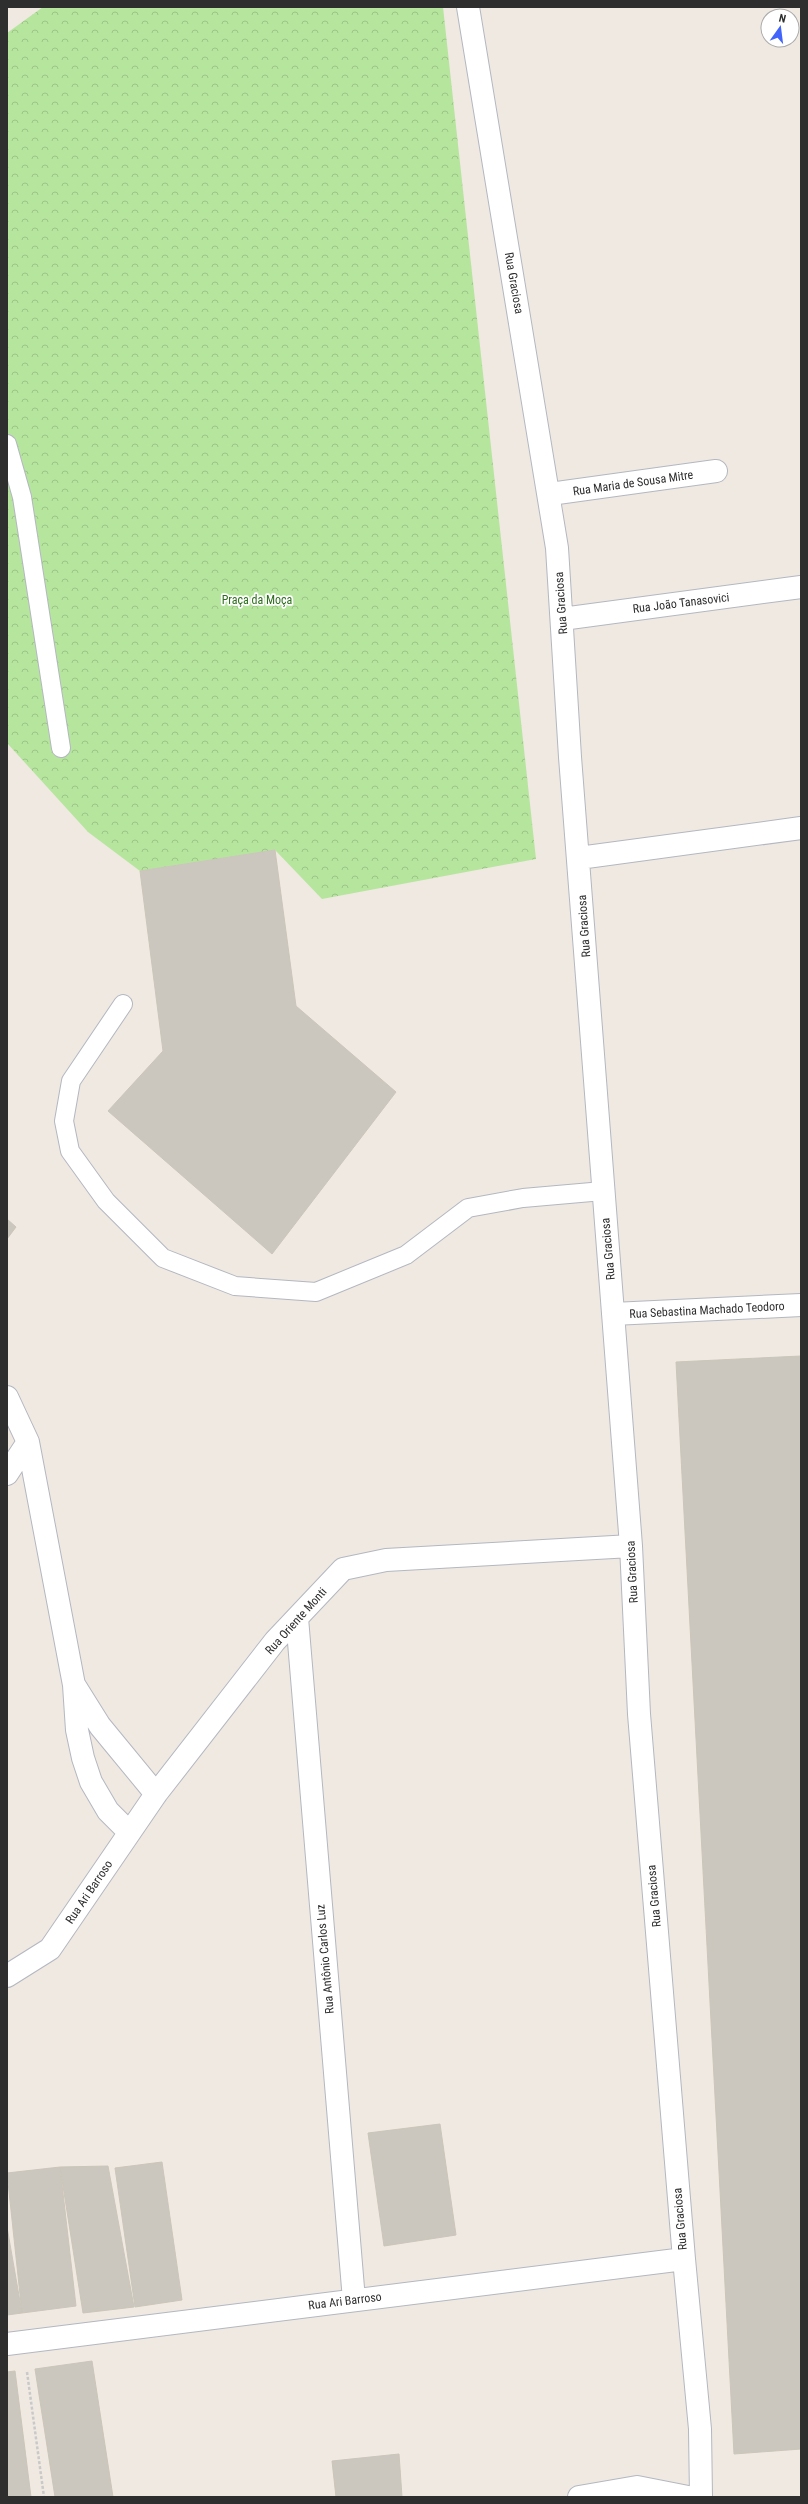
<svg xmlns="http://www.w3.org/2000/svg" width="808" height="2504" viewBox="0 0 808 2504" font-family="'Roboto Condensed',sans-serif">
	<style>
		.park { fill: url(#park-crowns) }
		.building { fill: #cbc7bf; stroke: #cbc5ba }
		.lines { fill: none; stroke-linecap: round; stroke-linejoin: round }
		.lane-casing { stroke: #b4b7c1; stroke-width: 20 }
		.street-casing { stroke: #b4b7c1; stroke-width: 24 }
		.path { stroke: #c9c9c9; stroke-width: 2.5; stroke-dasharray: 3 2; stroke-linecap: butt }
		.lane { stroke: #fff; stroke-width: 18 }
		.street { stroke: #fff; stroke-width: 22 }
		.labels { text-anchor: middle; dominant-baseline: central; stroke-width: 3.5; stroke-linejoin: round; paint-order: stroke }
		.street-label { font-size: 12px; fill: #2e2e2e; stroke: #fff }
		.park-label { font-size: 12px; fill: #2c6e1b; stroke: #fff }
	</style>
	<defs>
		<pattern id="park-crowns" width="20" height="18" patternUnits="userSpaceOnUse"><rect width="20" height="18" fill="#b6e59e"/><path d="M2 6a3 3 0 1 1 6 0M12 15a3 3 0 1 1 6 0" fill="none" stroke="#9dc588"/></pattern>
	</defs>
	<rect width="100%" height="100%" fill="#efe9e1"/>
	<!-- park -->
	<path class="park" d="M43,7H443L536,859L322,899L275,850L140,871L88,832L7,743V33Z"/>
	<!-- building -->
	<path class="building" d="M275,850L296,1006L396,1092L272,1254L108,1111L163,1051L140,871Z
		M7,1219L16,1227L7,1239Z
		M801,1356V2449L734,2454L676,1362Z
		M440,2124L456,2235L384,2246L368,2133Z
		M162,2162L182,2300L135,2307L115,2168Z
		M108,2166L134,2307L83,2313L60,2167Z
		M60,2167L76,2306L22,2313L7,2173Z
		M7,2227L22,2313L7,2315Z
		M92,2361L113,2497H55L35,2369Z
		M15,2371L31,2497H7V2372Z
		M399,2454L402,2497H336L332,2461Z"/>
	<g class="lines">
		<!-- lane casing -->
		<g class="lane-casing">
			<path id="lane" d="M7,444L22,497L61,748
				M123,1004L71,1081L64,1121L70,1151L106,1201L163,1258L235,1286L316,1292L406,1255L468,1208L523,1198L603,1191"/>
		</g>
		<!-- street casing -->
		<g class="street-casing">
			<path id="street" d="M468,7L557,548L570,757L631,1546L639,1714L684,2259L700,2429L701,2497
				M550,494L716,471
				M562,619L801,587
				M579,858L801,828
				M613,1314L801,1305
				M7,1397L28,1442L74,1685L77,1730L83,1758L91,1782L108,1811L129,1832
				M7,1474L28,1442
				M297,1618L354,2300
				M75,1686L100,1726L156,1794
				M7,1976L50,1949L156,1794L275,1641L343,1569L386,1560L631,1546
				M7,2344L684,2259
				M579,2497L637,2487L688,2497"/>
		</g>
		<!-- path -->
		<path class="path" d="M27,2372L44,2497"/>
		<!-- lane -->
		<use href="#lane" class="lane"/>
		<!-- street -->
		<use href="#street" class="street"/>
	</g>
	<g class="labels">
		<!-- street labels -->
		<g class="street-label">
			<text transform="translate(514 283) rotate(80)">Rua Graciosa</text>
			<text transform="translate(633 483) rotate(-8)">Rua Maria de Sousa Mitre</text>
			<text transform="translate(561 603) rotate(-94)">Rua Graciosa</text>
			<text transform="translate(681 603) rotate(-7)">Rua João Tanasovici</text>
			<text transform="translate(584 926) rotate(-94)">Rua Graciosa</text>
			<text transform="translate(608 1249) rotate(-95)">Rua Graciosa</text>
			<text transform="translate(707 1310) rotate(-3)">Rua Sebastina Machado Teodoro</text>
			<text transform="translate(632 1572) rotate(-93)">Rua Graciosa</text>
			<text transform="translate(296 1621) rotate(-48)">Rua Oriente Monti</text>
			<text transform="translate(89 1892) rotate(-56)">Rua Ari Barroso</text>
			<text transform="translate(654 1896) rotate(-95)">Rua Graciosa</text>
			<text transform="translate(325 1959) rotate(-95)">Rua Antônio Carlos Luz</text>
			<text transform="translate(680 2219) rotate(-95)">Rua Graciosa</text>
			<text transform="translate(345 2301) rotate(-7)">Rua Ari Barroso</text>
		</g>
		<!-- park labels -->
		<g class="park-label">
			<text x="257" y="600">Praça da Moça</text>
		</g>
	</g>
	<!-- border -->
	<rect width="808" height="2504" fill="none" stroke="#2e2e2e" stroke-width="16"/>
	<!-- north arrow -->
	<g transform="translate(780 28) rotate(14)"><circle r="19" fill="#ffffff" stroke="#ababab"/>
	<path d="M0-3L7 15L0 10L-7 15Z" fill="#4264fb"/>
	<text y="-6" font-size="11" font-weight="bold" text-anchor="middle" fill="#2e2e2e">N</text>
	</g>
</svg>
